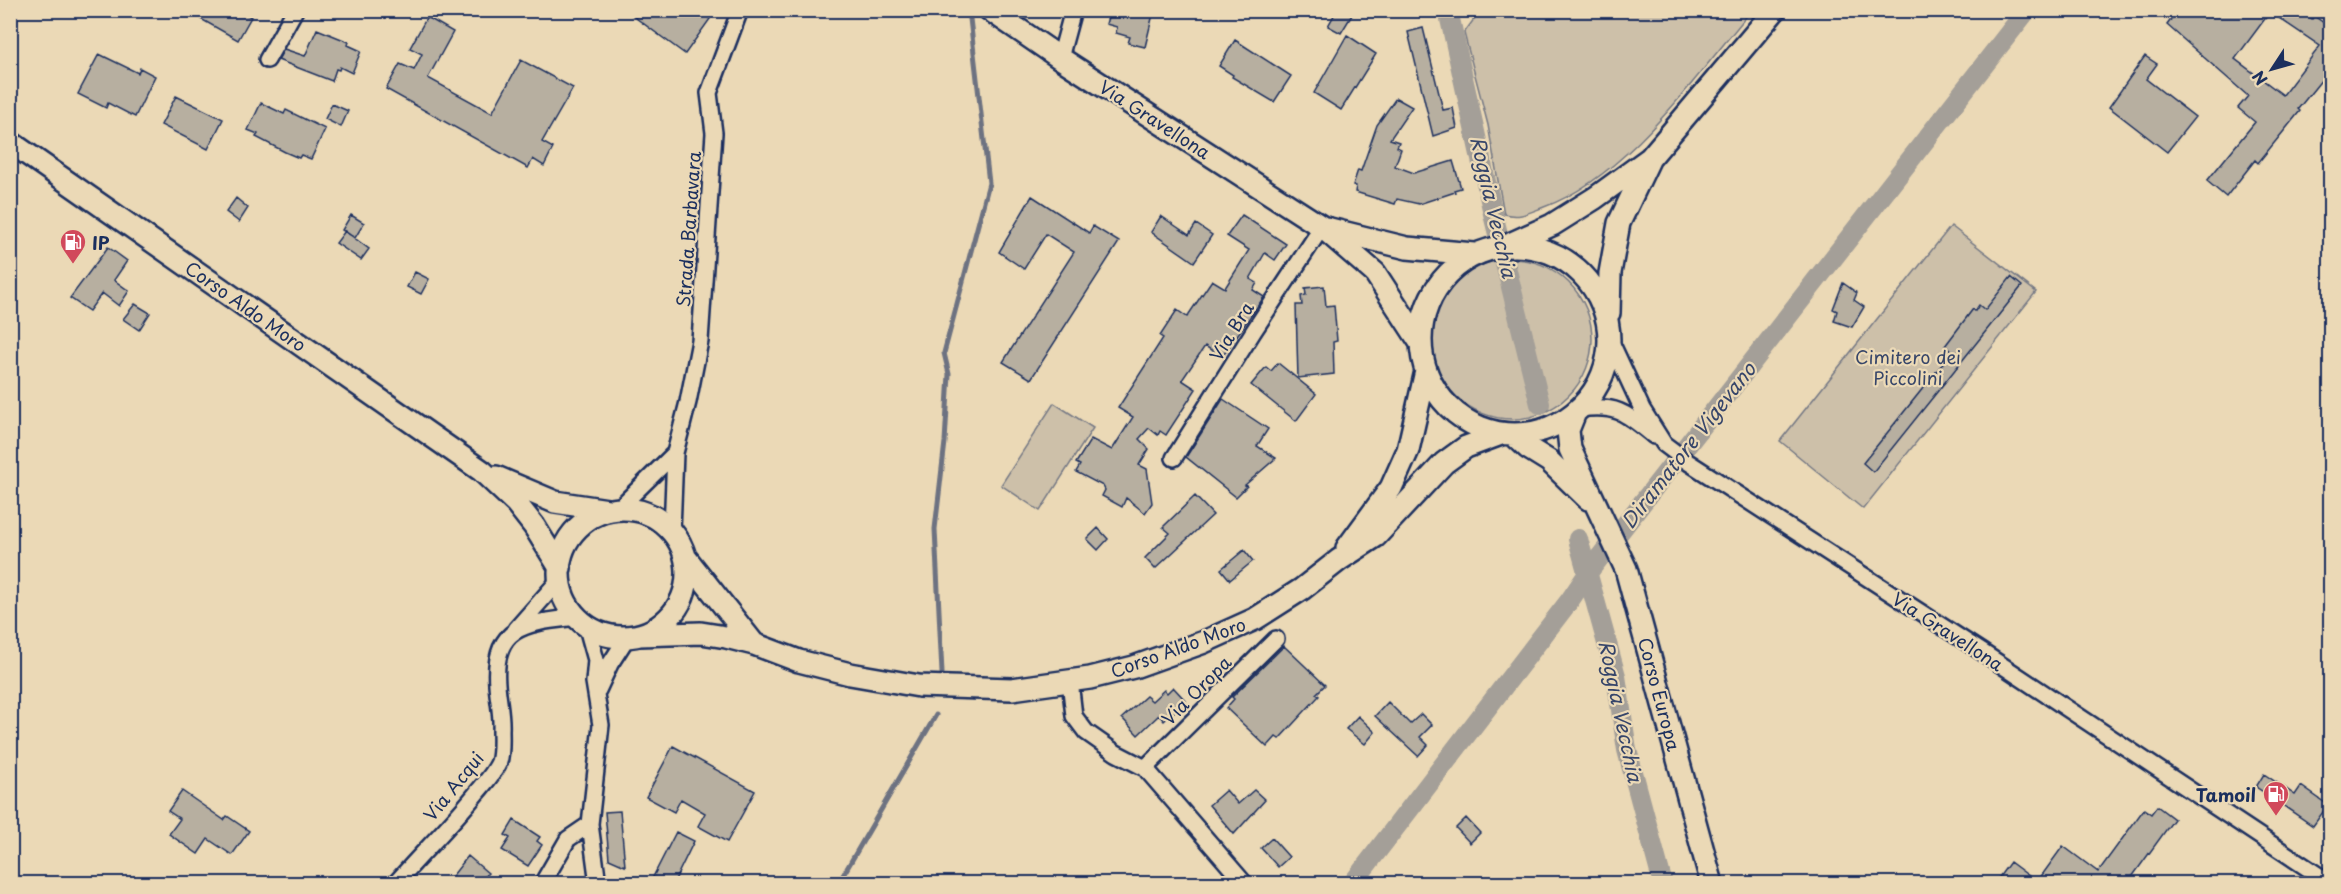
<svg xmlns="http://www.w3.org/2000/svg" width="2341" height="894" viewBox="0 0 2341 894" font-family="'Playpen Sans',sans-serif">
	<style>
		.green { fill: #cdc0a9; stroke: #747884; stroke-width: 1.5 }
		.lines { fill: none; stroke-linecap: round; stroke-linejoin: round }
		.stream { stroke: #6d7281; stroke-width: 5 }
		.canal { stroke: #a49f98; stroke-width: 20 }
		.building { fill: #b7afa0; stroke: #1b2f5e; stroke-width: 1.5; fill-rule: evenodd }
		.street-casing { stroke: #1b2f5e; stroke-width: 20 }
		.secondary-casing { stroke: #1b2f5e; stroke-width: 26 }
		.street { stroke: #ebd9b6; stroke-width: 15 }
		.secondary { stroke: #ebd9b6; stroke-width: 21 }
		.labels { text-anchor: middle; dominant-baseline: central; stroke-width: 4.5; stroke-linejoin: round; paint-order: stroke }
		.street-label { font-size: 18px; fill: #1b2f5e; stroke: #ebd9b6 }
		.poi-label { font-size: 18px; font-weight: bold; fill: #1b2f5e; stroke: #ebd9b6; text-anchor: start }
		.park-label { font-size: 18px; fill: #364569; stroke: #ebd9b6 }
		.water-label { font-size: 20px; font-style: italic; fill: #36456a; stroke: #ebd9b6 }
	</style>
	<rect width="100%" height="100%" fill="#ebd9b6"/>
	<filter id="ink" filterUnits="userSpaceOnUse"><feTurbulence type="fractalNoise" baseFrequency=".0167" numOctaves="2"/><feDisplacementMap in="SourceGraphic" scale="12" xChannelSelector="R" yChannelSelector="G"/><feConvolveMatrix kernelMatrix="1 2 1 2 8 2 1 2 1" color-interpolation-filters="sRGB"/></filter>
	<g filter="url(#ink)">
		<!-- green -->
		<path class="green" d="M1480,11V10L1751,11C1695,77 1627,177 1544,207C1528,213 1521,218 1504,214L1488,125L1464,33Z
			M1951,226L2036,292L1863,509L1780,441Z
			M1432 339a80 80 0 1 1 160 0a80 80 0 1 1-160 0Z
			M1054,403L1093,428L1040,511L1001,485Z"/>
		<g class="lines">
			<!-- stream -->
			<path class="stream" d="M942,673L935,529L945,442L949,374L944,353L989,183L969,10
				M838,884L936,715"/>
			<!-- canal -->
			<path class="canal" d="M1448,10L1494,218L1540,404
				M1578,539L1616,676L1627,750L1663,884
				M1352,884L1570,600L1593,566L2027,10"/>
		</g>
		<!-- building -->
		<path class="building" d="M185,10H240L251,17L238,40Z
			M625,10H699L710,19L685,54Z
			M1110,10H1154L1145,47L1128,43L1130,37L1116,33L1117,27L1106,24Z
			M1337,10H1355L1341,33L1328,26Z
			M2178,10H2300L2312,19L2314,16L2331,28V68L2298,109L2300,111L2258,163L2255,160L2226,197L2207,181L2255,122L2238,108L2248,96L2167,25ZM2270,12L2320,46L2283,95L2235,59Z
			M427,17L453,32L428,78L492,113L521,60L573,88L542,142L553,148L544,166L533,159L528,168L386,89L400,64L414,70L422,54L410,48Z
			M1423,28L1443,110L1453,108L1457,128L1433,136L1408,32Z
			M317,29L349,42L348,45L361,51L352,73L340,67L339,70L336,69L332,81L278,60L284,49L305,56Z
			M1347,35L1376,54L1341,110L1314,93Z
			M1235,40L1291,76L1274,102L1232,77L1233,75L1219,66Z
			M99,54L138,73L140,68L155,76L135,117L108,103L106,108L78,94Z
			M2145,56L2157,64L2146,79L2195,117L2167,152L2109,107Z
			M176,96L223,119L208,149L161,125Z
			M1396,98L1412,107L1390,139L1399,142L1397,147L1401,149L1395,166L1414,173L1453,161L1461,188L1454,190L1455,192L1419,204L1397,199L1395,204L1355,192L1356,186L1353,185L1358,170L1361,171L1377,125Z
			M261,103L284,114L286,110L325,129L311,159L301,155L299,158L285,152L256,137L258,134L248,130Z
			M332,104L348,111L341,127L325,119Z
			M1032,196L1089,233L1093,226L1119,242L1031,379L1003,362L1074,252L1046,234L1024,269L999,252Z
			M236,198L248,208L239,222L226,212Z
			M351,215L364,223L355,238L342,230Z
			M1242,215L1286,244L1275,260L1265,253L1250,279L1257,283L1253,290L1264,297L1222,357L1205,346L1182,380L1196,389L1166,435L1160,431L1158,435L1149,428L1139,439L1149,449L1139,465L1147,469L1152,503L1145,513L1126,498L1122,507L1102,496L1105,490L1103,486L1076,472L1080,465L1076,463L1091,439L1112,450L1133,417L1118,408L1163,338L1160,336L1177,310L1187,317L1212,280L1225,288L1249,250L1227,236Z
			M1161,216L1189,235L1196,224L1212,235L1194,262L1151,232Z
			M345,231L369,249L361,260L336,243Z
			M108,247L127,261L114,280L129,291L119,306L102,293L89,311L70,298Z
			M415,272L429,279L421,294L407,287Z
			M2011,277L2022,286L1873,472L1863,463L1952,352L1945,346L1973,309L1975,311L1979,305L1985,310Z
			M1843,283L1857,293L1854,300L1864,307L1852,327L1834,321L1837,311L1833,309Z
			M1324,286L1326,306L1334,305L1337,341L1333,342L1334,374L1298,378L1296,305H1302L1301,296L1306,295L1305,288Z
			M135,304L150,313L139,330L123,319Z
			M1278,363L1316,394L1296,421L1251,385L1266,367L1271,371Z
			M1223,399L1268,429L1257,446L1276,458L1245,485L1247,486L1236,497L1186,457Z
			M1195,496L1213,515L1155,569L1145,558L1170,533L1163,527Z
			M1098,528L1108,539L1098,550L1087,539Z
			M1244,550L1253,561L1230,580L1221,569Z
			M1284,646L1325,685L1316,694L1319,696L1279,739L1276,737L1267,747L1226,708L1234,699L1232,697Z
			M1173,687L1186,701L1164,721L1159,715L1138,735L1122,718L1146,696L1152,701L1164,690L1167,693Z
			M1388,702L1410,724L1421,714L1432,725L1420,737L1428,745L1418,756L1375,716Z
			M1358,716L1375,732L1365,744L1346,729Z
			M673,746L755,791L727,842L698,826L705,813L681,799L674,812L646,797Z
			M2264,774L2295,795L2301,786L2328,805L2313,826L2256,787Z
			M1226,790L1238,804L1254,790L1265,800L1234,834L1209,805Z
			M182,791L224,820L227,816L249,831L232,855L208,839L198,854L169,834L180,819L168,811Z
			M2157,806L2174,819L2127,884H1994L2010,862L2037,882L2063,846L2098,872L2144,809L2151,814Z
			M620,811L625,866L609,859L605,812Z
			M1466,818L1480,833L1470,843L1456,828Z
			M514,820L540,837L537,841L542,845L528,866L502,850L510,838L505,835Z
			M676,832L694,841L673,884H660L652,879Z
			M1272,838L1289,857L1278,867L1261,848Z
			M468,856L488,873L478,884H446Z"/>
		<g class="lines">
			<!-- street casing -->
			<g class="street-casing">
				<path id="street" d="M1060,58L1073,10
					M267,60L295,10
					M1610,340L1642,409L1664,444L1688,462L1982,652L2330,883
					M1580,409C1617,404 1626,413 1654,436
					M1174,458L1253,332L1322,227
					M618,509L675,453
					M672,531L675,453L688,402L700,341L714,133L709,93L740,10
					M586,624L596,660L594,682L601,725L590,824L598,884
					M516,629L560,579
					M1070,681L1074,716L1086,732L1116,753L1145,768L1245,884
					M598,690L610,664L628,636
					M1145,768L1276,639
					M395,884C421,854 450,826 475,795C483,785 494,774 499,762C502,753 501,739 501,730C502,714 498,700 497,684C492,623 530,623 578,617
					M542,884L568,839L590,824"/>
			</g>
			<!-- secondary casing -->
			<g class="secondary-casing">
				<path id="secondary" d="M990,10L1060,58L1322,227L1375,273L1420,342
					M10,142L482,471L516,503L534,526L560,568
					M1326,228L1407,248L1474,254
					M1512,243L1552,225L1595,198L1650,158L1775,10
					M1421 340a94 94 0 1 1 188 0a94 94 0 1 1-188 0Z
					M1609,313L1610,273L1619,223L1649,160
					M1574,415L1568,430L1570,449L1626,569L1712,884
					M1514,435L1528,448L1549,461L1588,499
					M496,477L555,502L608,510
					M559 573a64 64 0 1 1 128 0a64 64 0 1 1-128 0Z
					M1347,548L1391,488L1408,450L1426,371
					M686,558L754,644
					M639,635L701,633L726,637L754,644L799,661L850,674L919,686L1012,689L1090,678L1134,667L1204,642L1255,619L1302,589L1339,560L1376,536L1444,463L1466,447L1501,434"/>
			</g>
			<!-- street -->
			<use href="#street" class="street"/>
			<!-- secondary -->
			<use href="#secondary" class="secondary"/>
		</g>
	</g>
	<!-- icons -->
	<defs>
		<g id="fuel-pin" transform="scale(1.35)"><path d="M0 17L-7.5 6A9.5 9.5 0 1 1 7.5 6Z" fill="#d1495b" stroke="#ebd9b6"/><path d="M-5.5-6h7V0h2V4h1.3V-2.5L3-4.5l.8-.8L6-3V5H2.5V1h-1V6h-7ZM-4.2-4.7v3.2H.2V-4.7Z" fill="#fff"/></g>
	</defs>
	<g fill-rule="evenodd">
		<use href="#fuel-pin" x="73" y="242"/>
		<use href="#fuel-pin" x="2276" y="794"/>
	</g>
	<g class="labels">
		<!-- street labels -->
		<g class="street-label">
			<text transform="translate(1155 119) rotate(33)">Via Gravellona</text>
			<text transform="translate(688 229) rotate(-86)">Strada Barbavara</text>
			<text transform="translate(246 306) rotate(35)">Corso Aldo Moro</text>
			<text transform="translate(1231 331) rotate(-58)">Via Bra</text>
			<text transform="translate(1948 631) rotate(33)">Via Gravellona</text>
			<text transform="translate(1178 647) rotate(-20)">Corso Aldo Moro</text>
			<text transform="translate(1196 690) rotate(-45)">Via Oropa</text>
			<text transform="translate(1660 694) rotate(75)">Corso Europa</text>
			<text transform="translate(453 786) rotate(-51)">Via Acqui</text>
		</g>
		<!-- poi labels -->
		<g class="poi-label">
			<text x="92" y="242">IP</text>
			<text x="2256" y="794" text-anchor="end">Tamoil</text>
		</g>
		<!-- park labels -->
		<g class="park-label">
			<text x="1908" y="356">Cimitero dei<tspan x="1908" dy="21">Piccolini</tspan></text>
		</g>
		<!-- water labels -->
		<g class="water-label">
			<text transform="translate(1494 207) rotate(77)">Roggia Vecchia</text>
			<text transform="translate(1688 445) rotate(-52)">Diramatore Vigevano</text>
			<text transform="translate(1621 711) rotate(78)">Roggia Vecchia</text>
		</g>
	</g>
	<!-- margin -->
	<rect width="2341" height="894" fill="none" stroke="#ebd9b6" stroke-width="36"/>
	<rect x="18" y="18" width="2305" height="858" fill="none" stroke="#1b2f5e" stroke-width="2" filter="url(#ink)"/>
	<!-- north arrow -->
	<g transform="translate(2272 69) rotate(234)" stroke="#ebd9b6" stroke-width="4.5" paint-order="stroke">
	<path d="M0-4.5L10 22L0 15L-10 22Z" fill="#1b2f5e"/>
	<text y="-9" font-size="16" font-weight="bold" text-anchor="middle" fill="#1b2f5e">N</text>
	</g>
</svg>
